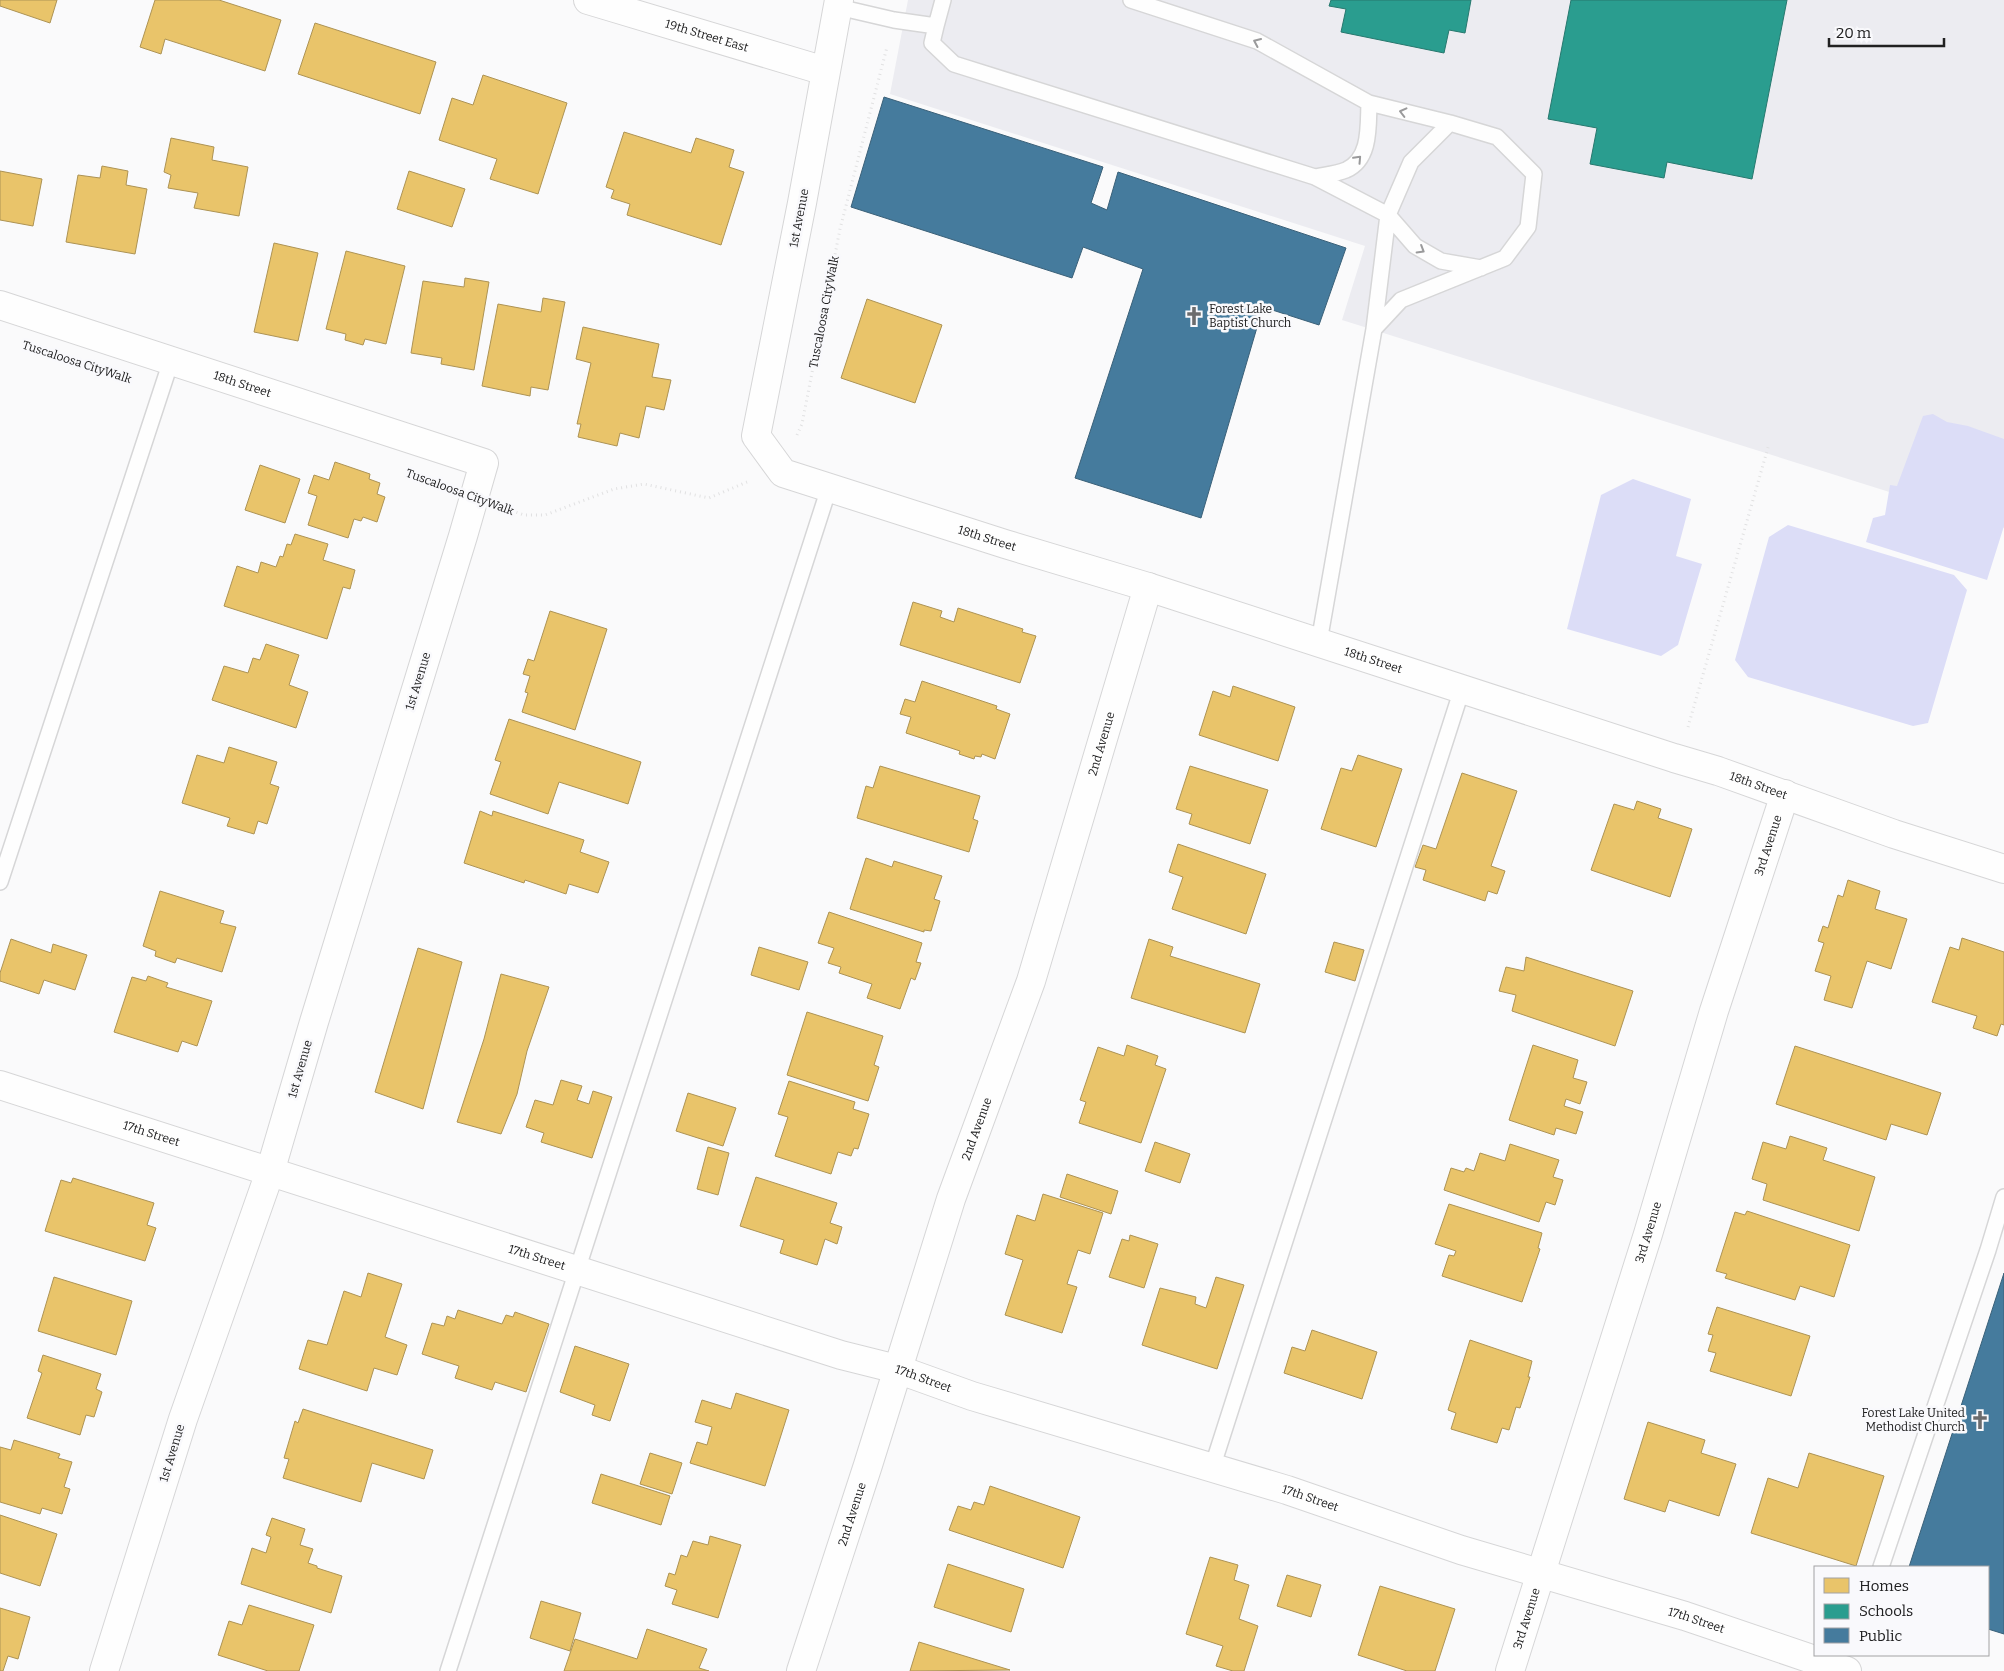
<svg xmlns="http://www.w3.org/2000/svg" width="2004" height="1671" viewBox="0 0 2004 1671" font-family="Bitter,serif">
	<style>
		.built { fill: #ececf1 }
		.green { fill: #dcddf7 }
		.homes { fill: #e9c46a; stroke: #ad9354 }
		.schools { fill: #2a9d8f; stroke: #27786e }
		.public { fill: #457b9d; stroke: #3a6078 }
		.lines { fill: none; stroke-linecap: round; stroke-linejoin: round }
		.service-casing { stroke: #d6d6d7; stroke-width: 18 }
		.minor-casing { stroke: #d6d6d7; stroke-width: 30 }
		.path { stroke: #e1e1e2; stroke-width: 3; stroke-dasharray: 1 4; stroke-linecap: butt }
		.service { stroke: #fefefe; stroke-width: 15 }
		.minor { stroke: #fefefe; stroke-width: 28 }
		.oneway { stroke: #9a9a9b }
		.labels { text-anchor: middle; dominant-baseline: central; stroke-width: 5; stroke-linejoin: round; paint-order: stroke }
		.street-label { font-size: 12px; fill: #202021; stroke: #f9f9fc }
		.poi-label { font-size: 12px; fill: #202021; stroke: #f9f9fc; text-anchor: start }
	</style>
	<rect width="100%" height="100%" fill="#fafafb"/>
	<!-- built -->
	<path class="built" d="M908,0H2004V528L1342,320L1365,246L890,94Z"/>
	<!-- green -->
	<path class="green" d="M1933,414L1947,422L1968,426L2004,439V526L1987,580L1866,542L1873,518L1885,515L1890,485L1897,486L1923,416Z
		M1633,479L1691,499L1676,556L1702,564L1678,645L1661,656L1567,629L1601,495Z
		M1788,525L1954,575L1967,590L1928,723L1913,726L1748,677L1735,660L1769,537Z"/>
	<!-- homes -->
	<path class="homes" d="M0,0H57L50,23L0,6Z
		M155,0H219L281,20L265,71L165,39L161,54L140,47Z
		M315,23L436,62L420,114L298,74Z
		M483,75L567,103L538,194L490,179L497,159L439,140L452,98L473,105Z
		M624,132L691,153L696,138L734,150L729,167L744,172L721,245L627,215L630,204L611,198L614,190L606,187Z
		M171,138L214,147L212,160L248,167L239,216L194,208L198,193L168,188L171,175L164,172Z
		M102,166L128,171L126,185L147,189L135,254L66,242L78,175L100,178Z
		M0,171L42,179L33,226L0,220Z
		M409,171L465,189L452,227L397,209Z
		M274,243L318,253L298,341L254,332Z
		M346,251L405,266L386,344L365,339L363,345L345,340L346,334L326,329Z
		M465,278L489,282L474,370L441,364L442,358L411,353L423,281L464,287Z
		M543,298L565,302L548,390L531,387L530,396L482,386L498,304L541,312Z
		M867,299L942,325L915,403L841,378Z
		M583,327L659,344L652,377L671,380L664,410L646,406L639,438L620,433L617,446L578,437L581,424H577L591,363L576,359Z
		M335,462L370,474L369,479L380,483L377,494L385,497L377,522L363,517L361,521L354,519L348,538L308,525L317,496L308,493L314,475L329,480Z
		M260,465L300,479L285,523L245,510Z
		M295,534L328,544L323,560L355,570L350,589L343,587L327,639L224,606L237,566L258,573L261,562L276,567L280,556L283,557L287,544L291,545Z
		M913,602L942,611L940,617L954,622L958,608L1023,629L1022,632L1036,636L1020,683L900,645Z
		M550,611L607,629L575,730L522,712L528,693L525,692L530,676L523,674L528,659L534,661Z
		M266,644L299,655L289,685L308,692L296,728L212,700L224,666L248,673L253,658L260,660Z
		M922,681L997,706L996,709L1010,714L995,759L982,754L981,757L975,756L974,759L959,754L960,751L906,733L911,717L900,714L905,699L915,702Z
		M1233,686L1295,707L1278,761L1199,735L1213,691L1230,697Z
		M509,719L641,762L628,804L559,782L548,814L490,794L501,762L495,760Z
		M229,747L277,762L270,784L279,787L267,824L258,821L254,834L227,826L230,818L182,803L197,755L224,763Z
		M1358,755L1402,769L1376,847L1321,829L1341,768L1352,771Z
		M880,766L980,796L973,819L978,821L969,852L857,818L866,786L873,788Z
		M1190,766L1268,790L1250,844L1189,824L1192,814L1176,809Z
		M1462,773L1517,791L1491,866L1505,871L1497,894L1488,891L1485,901L1423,880L1426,870L1415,867L1423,845L1436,849Z
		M1637,801L1661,809L1658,818L1692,829L1670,897L1591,870L1614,804L1634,810Z
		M480,811L492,816L493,811L584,840L580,852L609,862L598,893L569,884L566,894L525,880L524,883L464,863Z
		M1178,844L1266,874L1246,934L1172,909L1183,877L1169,872Z
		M866,858L892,867L894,861L942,876L934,899L940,901L931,931L924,930V932L850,909Z
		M1848,880L1880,891L1875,909L1907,919L1891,969L1867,961L1852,1008L1824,1000L1831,976L1815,971L1824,943L1818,941L1823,926L1828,928L1838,895L1843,897Z
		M160,891L224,911L220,923L236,927L222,972L177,958L175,963L155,956L156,951L143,946Z
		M829,912L922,943L916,962L921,963L915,980L911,978L900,1009L867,998L872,984L839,973L841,967L828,963L834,948L818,943Z
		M1962,938L2004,952V1025L2001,1024L1997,1036L1973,1028L1977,1016L1932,1002L1950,947L1959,950Z
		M11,939L51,953L53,944L87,955L75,990L44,980L39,994L0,981V973Z
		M1149,939L1173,947L1170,956L1260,984L1245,1033L1131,998Z
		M1334,942L1364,950L1355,981L1325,972Z
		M759,947L808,962L799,990L751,975Z
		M418,948L462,962L423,1109L375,1092Z
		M1526,957L1633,991L1615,1046L1512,1011L1516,995L1499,991L1506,967L1524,971Z
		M501,974L549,987L527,1051L517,1094L501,1134L457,1122L484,1039Z
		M148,976L168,983L166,987L212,1001L197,1046L182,1041L178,1052L114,1032L132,977L146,981Z
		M807,1012L883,1036L874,1065L879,1067L868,1101L787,1075Z
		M1127,1045L1158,1056L1155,1065L1166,1069L1141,1143L1079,1123L1086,1102L1080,1100L1098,1047L1124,1056Z
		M1533,1045L1578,1060L1573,1078L1587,1082L1580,1104L1566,1099L1564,1106L1583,1112L1576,1134L1556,1128L1554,1135L1509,1120Z
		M1795,1046L1941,1093L1927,1135L1891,1124L1886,1140L1776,1104Z
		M561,1080L582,1086L577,1100L589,1104L593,1091L612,1097L592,1158L541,1142L544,1133L526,1127L535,1100L553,1105Z
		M789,1081L855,1102L853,1109L869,1114L858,1149L854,1148L851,1156L838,1152L831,1174L775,1156L788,1117L778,1114Z
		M688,1093L736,1108L723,1146L676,1131Z
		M1790,1136L1827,1148L1823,1160L1875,1177L1859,1231L1763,1200L1767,1184L1752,1179L1763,1142L1786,1149Z
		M1155,1142L1190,1154L1180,1183L1145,1171Z
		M1510,1144L1559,1160L1553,1177L1563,1180L1555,1205L1546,1202L1539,1222L1444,1190L1451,1168L1464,1172L1466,1168L1474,1171L1480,1153L1505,1161Z
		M708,1147L729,1153L718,1195L697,1189Z
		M1067,1174L1118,1191L1111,1214L1060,1197Z
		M756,1177L837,1203L830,1223L842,1227L837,1244L825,1239L817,1265L780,1253L784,1240L740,1226Z
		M73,1178L154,1203L147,1225L156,1228L145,1261L45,1231L61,1180L71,1183Z
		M1043,1194L1103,1213L1090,1254L1078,1250L1067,1284L1077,1287L1062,1333L1005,1315L1023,1260L1005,1254L1017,1215L1035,1221Z
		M1449,1204L1542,1233L1538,1248L1540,1249L1522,1302L1442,1276L1449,1255L1454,1256L1456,1251L1435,1244Z
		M1747,1211L1850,1245L1834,1297L1800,1286L1795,1300L1725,1278L1727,1274L1716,1271L1735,1212L1745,1215Z
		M1130,1235L1158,1244L1144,1288L1109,1277L1122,1239L1129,1241Z
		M368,1273L402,1284L385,1337L407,1345L397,1375L374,1368L367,1391L299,1369L308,1340L327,1345L344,1291L361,1297Z
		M54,1277L132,1301L116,1355L38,1331Z
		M1216,1277L1244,1285L1217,1369L1142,1345L1160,1288L1196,1297L1195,1304L1206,1308Z
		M1717,1307L1810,1336L1791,1396L1710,1371L1716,1353L1708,1351L1713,1335L1708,1334Z
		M458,1310L502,1324L506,1315L513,1317L515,1312L549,1324L526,1392L495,1382L492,1390L455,1378L459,1366L422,1354L432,1323L444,1326L447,1316L455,1319Z
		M1312,1330L1377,1352L1362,1399L1284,1373L1292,1347L1305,1351Z
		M1470,1340L1532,1361L1528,1377H1530L1520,1408L1516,1407L1509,1430L1502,1428L1497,1443L1451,1429L1456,1413L1448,1410Z
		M575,1346L629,1364L610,1421L592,1415L595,1405L560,1392Z
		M43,1355L101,1374L96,1389L102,1392L94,1417L86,1415L80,1435L27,1418L42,1373L38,1371Z
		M736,1393L789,1410L765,1486L690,1463L697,1442L707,1445L712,1427L695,1422L702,1400L731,1409Z
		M303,1409L433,1450L424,1479L372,1463L361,1502L283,1478L289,1459L284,1458L295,1421L298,1423Z
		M1648,1422L1705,1440L1701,1453L1736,1464L1719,1516L1669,1500L1665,1512L1624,1499Z
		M14,1440L60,1454L58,1458L72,1462L64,1487L70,1489L62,1514L42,1508L40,1514L0,1502V1447L11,1450Z
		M650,1453L682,1463L672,1494L640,1484Z
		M1809,1453L1884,1476L1856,1566L1751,1533L1768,1478L1798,1488Z
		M601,1474L670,1496L661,1525L592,1503Z
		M990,1486L1080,1517L1063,1568L949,1530L958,1506L971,1510L974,1502L984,1505Z
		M0,1515L57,1534L40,1586L0,1573Z
		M272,1518L305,1529L300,1545L313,1549L308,1563L317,1566V1568L342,1576L331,1613L241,1584L252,1548L266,1553L271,1537L266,1535Z
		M710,1536L741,1545L718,1618L672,1604L677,1590L665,1586L669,1573L675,1575L681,1555L687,1557L693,1541L708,1545Z
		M1210,1557L1238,1565L1234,1580L1249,1585L1239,1619L1258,1626L1244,1671H1233L1216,1666L1223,1646L1186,1634Z
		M948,1564L1024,1589L1011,1632L934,1607Z
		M1287,1575L1321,1585L1311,1617L1277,1606Z
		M1380,1586L1455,1609L1435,1671H1407L1358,1655Z
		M541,1601L581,1613L570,1651L530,1638Z
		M249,1605L314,1625L299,1671H268L218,1655L229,1621L242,1625Z
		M0,1608L30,1617L18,1659L8,1656L3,1671H0Z
		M647,1629L707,1649L699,1668L709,1671H564L575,1639L637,1659Z
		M919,1642L1010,1670L910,1671Z"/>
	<!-- schools -->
	<path class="schools" d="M1331,0H1471L1465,33L1449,30L1444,53L1341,32L1346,9L1329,6Z
		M1571,0H1787L1752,179L1667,162L1664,178L1590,164L1597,128L1548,119Z"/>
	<!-- public -->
	<path class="public" d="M884,97L1103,167L1091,203L1107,210L1118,172L1346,248L1319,325L1263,307L1201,518L1075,478L1143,269L1083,247L1072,278L851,207Z
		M2004,1273V1634L1988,1629V1567H1909Z"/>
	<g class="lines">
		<!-- service casing -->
		<g class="service-casing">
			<path id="service" d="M1131,0L1257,41L1369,103L1450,123
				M838,7L894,20L936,26L932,43L954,64L1315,177L1388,215L1415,246L1441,261L1481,268
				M936,26L943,0
				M1450,123L1497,137L1534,174L1528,227L1505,258L1401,300L1374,329L1388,215L1411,162Z
				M1315,177C1324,175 1336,174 1346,170C1371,159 1368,126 1369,103
				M1319,642L1374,329
				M0,882L171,361
				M1212,1468L1462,689
				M1881,1567L1988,1250L2004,1197
				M448,1671L829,488"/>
		</g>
		<!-- minor casing -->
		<g class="minor-casing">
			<g id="minor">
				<path id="s1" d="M588,0L825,71"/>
				<path id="s2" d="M839,0L802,203L756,436L783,473L1005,544L1148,587L1674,758L1718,771L1894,834L2004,869"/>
				<path id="s3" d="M0,305L484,463L463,536L314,1022L270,1172L183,1419L104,1671"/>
				<path id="s4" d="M0,1085L841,1355L897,1369L972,1396L1287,1490L1461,1550L1685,1616L1847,1671"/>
				<path id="s5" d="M801,1671L868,1465L951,1199L1031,981L1148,587"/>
				<path id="s6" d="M1510,1671L1648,1234L1714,1011L1785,794"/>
			</g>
		</g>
		<!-- path -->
		<path class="path" d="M797,435L802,424L840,229L887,47
			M507,509L524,515H545L614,489L644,484L709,498L747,482
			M1688,727L1769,444"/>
		<!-- service -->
		<use href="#service" class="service"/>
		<!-- minor -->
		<use href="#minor" class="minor"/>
	</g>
	<!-- one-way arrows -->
	<defs><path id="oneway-chevron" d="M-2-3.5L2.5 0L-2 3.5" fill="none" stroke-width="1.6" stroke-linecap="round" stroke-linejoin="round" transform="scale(1.25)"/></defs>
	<g class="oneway">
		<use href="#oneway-chevron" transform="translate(1257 42) rotate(-156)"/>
		<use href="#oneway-chevron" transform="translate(1403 112) rotate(-166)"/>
		<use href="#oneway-chevron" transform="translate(1358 159) rotate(-47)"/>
		<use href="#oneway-chevron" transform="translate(1421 250) rotate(31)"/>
	</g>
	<!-- icons -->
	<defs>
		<g id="church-bare" transform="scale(1.5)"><path d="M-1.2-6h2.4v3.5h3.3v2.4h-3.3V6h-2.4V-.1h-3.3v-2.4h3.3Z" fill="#6c6c6d" stroke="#f9f9fc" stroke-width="2.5" paint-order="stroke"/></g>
	</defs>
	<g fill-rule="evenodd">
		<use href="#church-bare" x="1194" y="316"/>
		<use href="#church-bare" x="1980" y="1420"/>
	</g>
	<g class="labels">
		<!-- street labels -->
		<g class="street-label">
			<text stroke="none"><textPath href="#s1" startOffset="124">19th Street East</textPath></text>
			<text transform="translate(799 218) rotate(-79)">1st Avenue</text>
			<text transform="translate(824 312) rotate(-79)">Tuscaloosa CityWalk</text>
			<text transform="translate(77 362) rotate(18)">Tuscaloosa CityWalk</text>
			<text stroke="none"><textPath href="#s3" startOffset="255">18th Street</textPath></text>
			<text transform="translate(460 492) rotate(20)">Tuscaloosa CityWalk</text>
			<text stroke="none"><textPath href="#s2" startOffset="704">18th Street</textPath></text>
			<text stroke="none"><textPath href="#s2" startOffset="1109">18th Street</textPath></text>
			<text transform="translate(418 681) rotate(-73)">1st Avenue</text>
			<text stroke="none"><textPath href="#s5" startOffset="975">2nd Avenue</textPath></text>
			<text stroke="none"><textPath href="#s2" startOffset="1514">18th Street</textPath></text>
			<text stroke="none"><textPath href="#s6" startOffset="865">3rd Avenue</textPath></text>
			<text transform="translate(300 1069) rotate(-74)">1st Avenue</text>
			<text stroke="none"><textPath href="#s5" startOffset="570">2nd Avenue</textPath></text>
			<text stroke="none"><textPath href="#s4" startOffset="159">17th Street</textPath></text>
			<text stroke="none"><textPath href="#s6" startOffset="460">3rd Avenue</textPath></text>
			<text stroke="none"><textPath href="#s4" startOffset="564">17th Street</textPath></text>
			<text stroke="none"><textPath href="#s4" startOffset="969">17th Street</textPath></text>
			<text transform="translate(172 1453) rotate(-73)">1st Avenue</text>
			<text stroke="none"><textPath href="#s4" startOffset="1374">17th Street</textPath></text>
			<text stroke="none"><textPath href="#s5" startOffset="165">2nd Avenue</textPath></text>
			<text stroke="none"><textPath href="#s6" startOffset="55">3rd Avenue</textPath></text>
			<text stroke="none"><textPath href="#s4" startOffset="1779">17th Street</textPath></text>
		</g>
		<!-- poi labels -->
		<g class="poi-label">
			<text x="1209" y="309">Forest Lake<tspan x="1209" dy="14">Baptist Church</tspan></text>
			<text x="1965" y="1413" text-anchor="end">Forest Lake United<tspan x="1965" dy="14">Methodist Church</tspan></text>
		</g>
	</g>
	<!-- legend -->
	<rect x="1814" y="1566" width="175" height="90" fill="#f9f9fc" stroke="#a2a2a4"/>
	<rect x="1824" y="1578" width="25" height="15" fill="#e9c46a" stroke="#a2a2a4"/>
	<text x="1859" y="1591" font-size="15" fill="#202021">Homes</text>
	<rect x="1824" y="1604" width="25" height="15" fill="#2a9d8f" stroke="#a2a2a4"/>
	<text x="1859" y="1616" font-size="15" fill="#202021">Schools</text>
	<rect x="1824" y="1628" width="25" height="15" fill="#457b9d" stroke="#a2a2a4"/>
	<text x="1859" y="1641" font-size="15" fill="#202021">Public</text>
	<!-- scale -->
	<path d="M1829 38v8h115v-8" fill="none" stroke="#202021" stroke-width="2.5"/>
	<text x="1836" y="38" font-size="15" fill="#202021" stroke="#f9f9fc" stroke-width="4" paint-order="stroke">20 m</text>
</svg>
